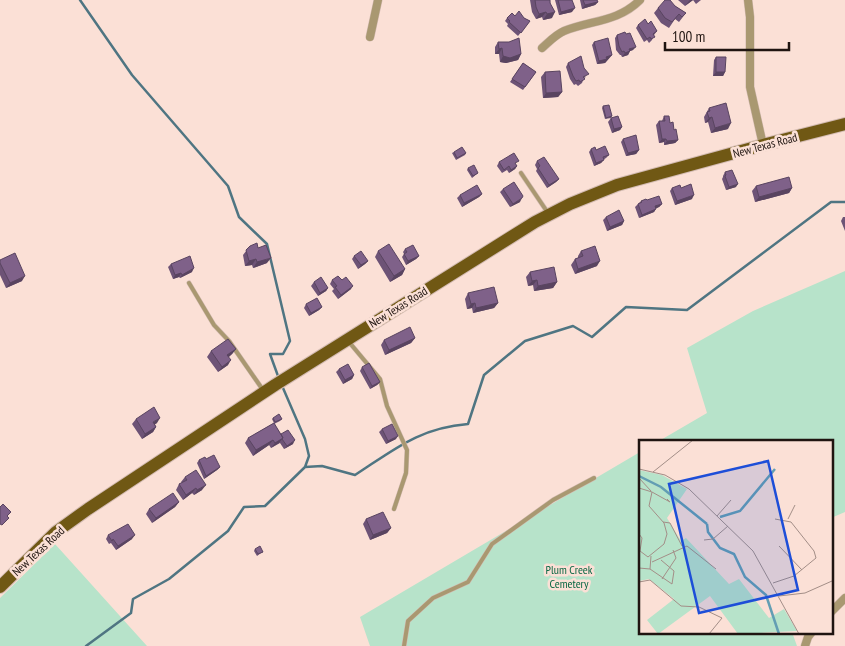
<svg xmlns="http://www.w3.org/2000/svg" width="845" height="646" viewBox="0 0 845 646" font-family="'PT Sans Narrow',sans-serif">
	<style>
		.green { fill: #b7e3ca }
		.lines { fill: none; stroke-linecap: round; stroke-linejoin: round }
		.stream { stroke: #4f7582; stroke-width: 2.5 }
		.service-casing { stroke: #d3bbb2; stroke-width: 5 }
		.minor-casing { stroke: #d3bbb2; stroke-width: 9 }
		.primary-casing { stroke: #d3bbb2; stroke-width: 14 }
		.service { stroke: #a99871; stroke-width: 4 }
		.minor { stroke: #a99871; stroke-width: 8 }
		.primary { stroke: #705814; stroke-width: 12 }
		.wall { fill: #6d5376 }
		.shaded-wall { fill: #594460 }
		.building { fill: #7f6189; stroke: #594460 }
		.labels { text-anchor: middle; dominant-baseline: central; stroke-width: 5; stroke-linejoin: round; paint-order: stroke }
		.street-label { font-size: 12px; fill: #1f1410; stroke: #fbe0d6 }
		.park-label { font-size: 12px; fill: #086642; stroke: #fbe0d6 }
		.inset-river { fill: none; stroke: #639eb3; stroke-width: 2.5 }
		.inset-road { fill: none; stroke: #a38e87; stroke-width: 1 }
		.view { fill: #1d4ed8; fill-opacity: 0.15; stroke: #1d4ed8; stroke-width: 2.5 }
		.inset-edge { fill: none; stroke: #1f1410; stroke-width: 2.5 }
	</style>
	<rect width="100%" height="100%" fill="#fbe0d6"/>
	<!-- green -->
	<path class="green" d="M845,271V512L831,518V441H659L707,413L687,348L753,311Z
		M640,452V632H792L797,646H370L360,617Z
		M55,544L147,646H0V598Z"/>
	<g class="lines">
		<!-- stream -->
		<path class="stream" d="M80,0L132,75L228,186L239,217L267,244L290,341L283,354H270L278,376
			M305,467L322,466L355,475C395,449 419,428 468,424L484,375L525,341L573,326L592,337L626,307L687,310L831,202H845
			M86,646L131,613L133,599L169,579L228,531L244,507L265,506L305,467L309,456L305,439L283,388"/>
		<!-- service casing -->
		<g class="service-casing">
			<path id="service" d="M521,173L548,213
				M189,283L214,325L229,341L263,390
				M349,342L380,379L387,406L407,450L406,473L394,509
				M404,646L408,621L433,598L468,582L492,544L553,500L594,478"/>
		</g>
		<!-- minor casing -->
		<g class="minor-casing">
			<path id="minor" d="M748,0L750,17V87L763,145
				M370,37L378,0
				M542,48C549,42 555,35 564,31C592,20 618,22 640,0
				M831,612L845,598
				M805,646L808,637L812,632"/>
		</g>
		<!-- primary casing -->
		<g class="primary-casing">
			<path id="primary" d="M0,587L56,532L88,509L275,385L535,222L570,204L617,185L763,145L845,124"/>
		</g>
		<!-- service -->
		<use href="#service" class="service"/>
		<!-- minor -->
		<use href="#minor" class="minor"/>
		<!-- primary -->
		<use href="#primary" class="primary"/>
	</g>
	<!-- wall -->
	<path class="wall" d="M530,0H550L552,18L543,20L542,17L536,19L532,12Z
		M555,0H572V12L559,15Z
		M580,0H597L598,2L595,5L582,9Z
		M678,0H693L685,6Z
		M693,0H701L696,4Z
		M675,6L686,13L679,22L675,19L669,28L661,23L654,13L658,8Z
		M515,16L524,18L530,21L518,36L507,26L508,24L505,21L507,18Z
		M648,24L657,31L654,35L652,40L649,43L647,40L644,42L636,28L638,25Z
		M626,34L633,50L630,51L628,55L622,57L621,55H620L616,50L615,38L617,35Z
		M498,42L521,54L518,60L506,63L500,62L499,54H495V47Z
		M594,42L612,55L605,63L597,64L592,45Z
		M716,57L725,72L723,76H713L714,60Z
		M523,63L536,72L523,90L510,82Z
		M568,63L586,77L584,78L582,83L578,86L576,84L574,85L570,79L566,67Z
		M545,72L562,92L558,97L543,98L541,77Z
		M603,106L612,116L611,118L605,119L602,108Z
		M709,108L728,129L711,133L708,122L705,123L704,117Z
		M664,116L670,123L674,130L678,140L675,143L664,145V142L659,143L656,125L659,121H662Z
		M611,118L622,127L620,130L612,133L608,122Z
		M623,139L639,150L636,154L626,156L621,142Z
		M591,149L596,150L609,155L606,158L603,160L601,163L594,166L589,152Z
		M454,152L466,153L465,155L456,160L452,153Z
		M537,161L559,179L556,182L547,188L536,171L537,169L535,165Z
		M499,162L516,165L517,166L515,169L509,173L507,170L502,173L497,166Z
		M468,168L478,173L472,178L467,170Z
		M725,172L736,187L726,190L722,179L723,177V176Z
		M756,186L792,188L789,193L755,202L752,191Z
		M672,188H681L692,199L675,205L670,191Z
		M503,189L520,202L510,207L500,192Z
		M482,194L479,197L462,207L457,198L460,195Z
		M647,200L662,204L659,207L656,208L654,212L639,218L635,207L641,201Z
		M606,217L624,221L622,225L607,231L603,220Z
		M843,217H845V231L841,221Z
		M250,246L258,248L267,263L253,268L252,265L245,266L243,255Z
		M405,249L419,256L416,259L406,265L402,257L404,254L403,252Z
		M378,251L405,269L402,275L390,282L375,257Z
		M581,251L597,266L575,274L571,265L575,259L578,258V256Z
		M354,256L368,261L365,264L358,269L352,259Z
		M0,260L22,281L6,288L0,275Z
		M171,264L192,272L180,278L179,277L173,279L168,267Z
		M530,272L557,282L553,288L534,291L533,285L528,286L526,277Z
		M332,280L351,289L338,299L332,291L334,289L330,284Z
		M314,282L328,288L326,291L318,296L311,286Z
		M468,293L498,303L494,308L473,313L472,308L467,309L465,299Z
		M306,304L322,307L319,310L309,316L304,308Z
		M415,338L411,343L385,355L381,345L384,340Z
		M236,349L232,354L229,357L228,365L218,372L207,357L211,351Z
		M362,367L380,382L377,385L370,389L360,371Z
		M339,369L354,375L352,379L343,384L336,372Z
		M273,418L282,419L280,421L274,424L281,434L293,444L284,449L280,443L271,448L269,445L253,456L245,443L248,438L274,423L272,419Z
		M136,419L157,423L155,424L156,427L153,432L142,439L132,424Z
		M382,429L396,439L386,444L379,432Z
		M206,459L220,467L217,470L204,479L197,463L199,460Z
		M185,477L202,490L194,495L192,493L183,500L176,490L179,484L182,483L181,482Z
		M179,502L175,507L152,523L146,514L149,509Z
		M366,519L391,528L387,533L370,540L363,524Z
		M108,535L132,539L116,550L111,543L109,544L106,539Z
		M255,549L263,552L261,553L257,556L254,551Z"/>
	<!-- shaded-wall -->
	<path class="shaded-wall" d="M690,0H693L685,6L689,1Z
		M598,2L595,5L582,9L585,5Z
		M575,8L572,12L559,15L561,12Z
		M546,12L542,17L536,19L539,14Z
		M555,12L552,18L543,20L547,14Z
		M636,47L633,50L627,52L629,49Z
		M502,48L499,54H495L499,49Z
		M630,51L628,55L622,57L625,53Z
		M521,54L518,60L506,63L500,62L503,56Z
		M612,55L605,63L597,64L599,61L606,57Z
		M716,72H725L723,76H713Z
		M562,92L558,97L543,98L546,93Z
		M712,117L708,122L705,123L709,118Z
		M731,123L728,129L711,133L715,128Z
		M622,127L620,130L612,133L614,129Z
		M662,139H666L664,142L659,143Z
		M678,140L675,143L664,145L667,141Z
		M639,150L636,154L626,156L628,153Z
		M604,160L601,163L594,166L596,163Z
		M517,166L515,169L509,173L511,170Z
		M559,179L556,182L547,188L549,185Z
		M738,184L736,187L726,190L729,187Z
		M792,188L789,193L755,202L759,197Z
		M482,194L479,197L462,207L464,203Z
		M694,195L692,199L675,205L677,201Z
		M522,198L520,202L510,207L513,204Z
		M662,204L659,207L653,210L655,206Z
		M656,209L654,212L639,218L642,215Z
		M624,221L622,225L607,231L610,227Z
		M419,256L416,259L406,265L408,261Z
		M271,258L267,263L253,268L257,262Z
		M256,259L252,265L245,266L249,261Z
		M368,261L365,264L358,269L361,265Z
		M600,261L597,266L575,274L578,269Z
		M194,268L192,272L180,278L182,275Z
		M405,269L402,275L390,282L394,276Z
		M181,273L179,277L173,279L175,275Z
		M25,276L22,281L6,288L10,283Z
		M537,280L533,285L528,286L532,281Z
		M557,282L553,288L534,291L538,286Z
		M353,286L351,289L338,299L341,295Z
		M328,288L326,291L318,296L320,293Z
		M475,303L472,308L467,309L471,304Z
		M498,303L494,308L473,313L476,308Z
		M322,307L319,310L309,316L311,313Z
		M415,338L411,343L385,355L389,350Z
		M236,349L232,354L224,360L227,355Z
		M231,360L228,365L218,372L222,367Z
		M354,375L352,379L343,384L345,380Z
		M380,382L377,385L370,389L372,386Z
		M160,418L157,423L150,427L153,422Z
		M156,427L153,432L142,439L145,434Z
		M398,436L396,439L386,444L388,441Z
		M283,438L279,443L271,448L275,443Z
		M273,440L269,445L253,456L256,450Z
		M295,440L293,444L284,449L287,446Z
		M220,467L217,470L204,479L206,476Z
		M206,485L202,490L194,495L197,490Z
		M196,488L192,493L183,500L186,495Z
		M179,502L175,507L152,523L156,518Z
		M391,528L387,533L370,540L373,535Z
		M135,535L132,539L116,550L118,546Z"/>
	<!-- building -->
	<path class="building" d="M535,0H550V3L555,12L547,14L546,12L539,14L536,7Z
		M558,0H572L575,8L561,12Z
		M583,0H597L598,2L585,5Z
		M665,0H670L675,6L686,13L682,17L679,14L672,22L665,18L658,8Z
		M519,11L524,18L530,21L521,33L509,22L510,21L507,18L512,13L515,16Z
		M645,19L648,24L651,21L657,31L653,34L655,37L651,39L650,37L647,39L638,25Z
		M625,32L626,34L630,33L636,47L629,49L630,51L625,53L624,51L622,52L619,46L617,35Z
		M519,38L521,54L510,58L503,56L502,48L499,49L498,42H509Z
		M608,38L612,55L606,57L607,59L599,61L594,42Z
		M581,56L584,68L589,74L583,77L585,79L580,82L579,80L576,81L573,76L568,63Z
		M716,57H726L725,72H716Z
		M523,63L536,72L525,87L512,79Z
		M560,71L562,92L546,93L545,72Z
		M726,103L731,123L715,128L712,117L709,118L707,112L710,111L709,108Z
		M609,105L612,116L606,118L603,106Z
		M618,116L622,127L614,129L611,118Z
		M664,116H669L670,123L673,122L674,130L676,129L678,140L667,141L666,139H662L659,121H665Z
		M636,135L639,150L628,153L623,139Z
		M605,146L609,155L603,157L604,160L596,163L591,149L595,147L596,150Z
		M462,147L466,153L457,158L454,152Z
		M514,153L519,161L515,163L517,166L511,170L509,166L504,170L499,162Z
		M544,157L559,179L549,185L538,168L540,166L537,161Z
		M474,165L478,173L473,176L468,168Z
		M732,170L738,184L729,187L725,176L726,175L725,172Z
		M789,177L792,188L759,197L756,186Z
		M514,182L523,196L522,198L513,204L503,189Z
		M691,184L694,195L677,201L672,188L680,185L681,188Z
		M477,185L482,194L464,203L460,195Z
		M659,196L662,204L655,206L656,209L642,215L638,204L642,202L641,201L646,199L647,200Z
		M619,210L624,221L610,227L606,217Z
		M257,243L258,248L266,245L271,258L257,262L256,259L249,261L246,250L250,246Z
		M389,244L405,269L394,276L378,251Z
		M413,245L419,256L408,261L404,254L407,252L405,249Z
		M595,246L600,261L578,269L575,259L583,256L581,251Z
		M361,251L368,261L361,265L354,256Z
		M15,253L25,276L10,283L0,263V260Z
		M190,256L194,268L182,275L181,273L175,275L171,264Z
		M554,267L557,282L538,286L537,280L532,281L530,272Z
		M338,276L342,280L346,277L353,286L341,295L335,287L337,286L332,280Z
		M321,277L328,288L320,293L314,282Z
		M494,287L498,303L476,308L475,303L471,304L468,293Z
		M317,298L322,307L311,313L306,304Z
		M410,327L415,338L389,350L384,340Z
		M228,339L236,349L227,355L231,360L222,367L211,351Z
		M369,363L380,382L372,386L362,367Z
		M348,364L354,375L345,380L339,369Z
		M154,407L160,418L153,422L156,427L145,434L136,419Z
		M279,414L282,419L275,422L273,418Z
		M274,423L283,438L275,443L273,440L256,450L248,438Z
		M392,424L398,436L388,441L382,429Z
		M288,430L295,440L287,446L282,439L283,438L281,434Z
		M214,455L220,467L206,476L199,460L205,457L206,459Z
		M196,470L206,485L197,490L196,488L186,495L179,484L187,480L185,477Z
		M173,493L179,502L156,518L149,509Z
		M3,504L11,512L7,516L9,518L2,525L0,524V507Z
		M383,512L391,528L373,535L366,519Z
		M128,524L135,535L118,546L113,539L112,541L108,535Z
		M260,546L263,552L258,554L255,549Z"/>
	<g class="labels">
		<!-- street labels -->
		<g class="street-label">
			<text transform="translate(765 145) rotate(-15)">New Texas Road</text>
			<text transform="translate(398 307) rotate(-32)">New Texas Road</text>
			<text transform="translate(38 551) rotate(-43)">New Texas Road</text>
		</g>
		<!-- park labels -->
		<g class="park-label">
			<text x="569" y="569">Plum Creek<tspan x="569" dy="14">Cemetery</tspan></text>
		</g>
	</g>
	<!-- overview -->
	<g transform="translate(639 440)">
		<rect width="194" height="194" fill="#fbe0d6"/>
		<path d="M0,30L23,35L48,49L28,78L42,101L47,98L90,144L100,139L130,178L145,169L158,191L99,194L71,156L19,194L8,180L35,159L10,139L0,141Z" fill="#b7e3ca"/>
		<path class="inset-river" d="M0,36L22,47L68,84M81,77L101,71L136,29M68,84L69,92L81,108L95,114L106,137L127,155L140,194"/>
		<path class="inset-road" d="M0,29L26,35L50,49L114,111L160,194M14,32L54,0M0,38L12,51M0,48L13,52L10,66L25,83L28,94L25,104L9,117L1,111L3,98L0,94M13,52L31,62L28,59M78,76L92,60M149,79L156,65M24,82L31,83L43,106M65,100L74,99L89,86M140,106L163,130M13,122L48,106L77,129M0,128L11,129L12,116M11,129L33,144L35,131L22,120M23,139L37,118L34,110M0,142L11,140L42,166L60,167L83,178L70,194M134,143L155,136L177,118L175,111L152,82L136,79M140,156L166,153L193,141"/>
		<path class="view" d="M129,21L159,150L60,173L30,44Z"/>
		<rect width="194" height="194" class="inset-edge"/>
	</g>
	<!-- scale -->
	<path d="M665 42v8h124v-8" fill="none" stroke="#1f1410" stroke-width="2.5"/>
	<text x="672" y="42" font-size="15" fill="#1f1410" stroke="#fbe0d6" stroke-width="4" paint-order="stroke">100 m</text>
</svg>
